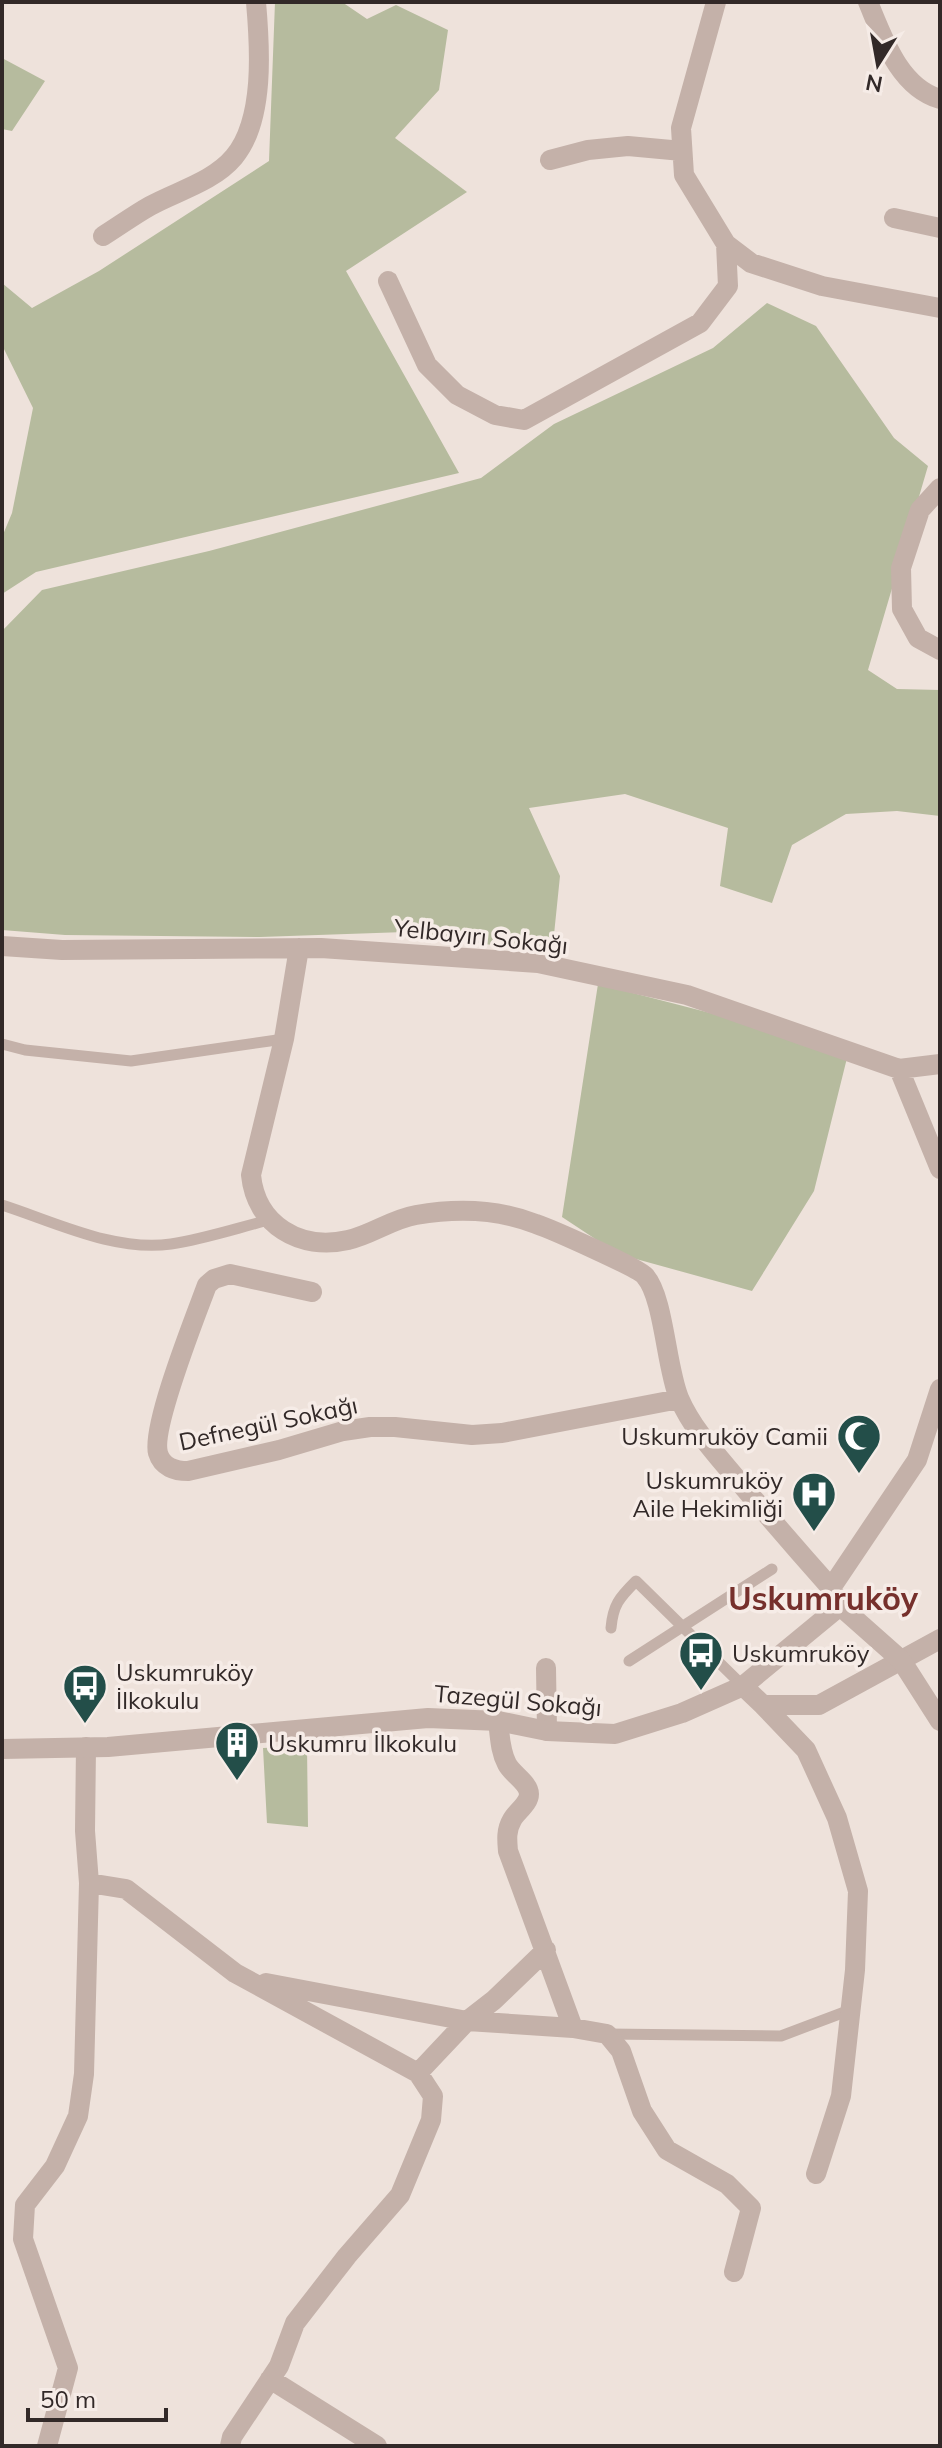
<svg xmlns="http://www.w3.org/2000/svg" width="942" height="2448" viewBox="0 0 942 2448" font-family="Mulish,sans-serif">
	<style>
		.green { fill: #b6bb9e }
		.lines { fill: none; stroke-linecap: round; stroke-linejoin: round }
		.service { stroke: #c4b1a9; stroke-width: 11 }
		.minor { stroke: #c4b1a9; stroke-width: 20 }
		.tertiary { stroke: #c4b1a9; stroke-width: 20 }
		.labels { text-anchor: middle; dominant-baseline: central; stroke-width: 7; stroke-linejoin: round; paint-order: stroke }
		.street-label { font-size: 24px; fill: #322928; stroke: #f6ece7 }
		.poi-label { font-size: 24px; fill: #322928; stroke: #f6ece7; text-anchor: start }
		.district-label { font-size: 32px; font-weight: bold; fill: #76302c; stroke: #f6ece7 }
	</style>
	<rect width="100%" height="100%" fill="#eee2db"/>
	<!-- green -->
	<path class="green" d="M275,2H342L367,19L396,5L448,30L439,90L395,138L467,192L346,271L459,473L36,572L2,594V537L12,513L33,408L2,345V283L32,308L99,271L269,161Z
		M2,58L45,81L12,131L2,129Z
		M767,303L816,326L894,438L928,466L868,670L897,689L940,690V816L897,811L846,814L792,845L772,903L720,886L728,828L625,794L529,808L560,876L552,954L405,932L260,937L65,935L2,930V631L42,590L209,551L481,478L554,424L713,348Z
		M598,984L718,1015L847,1058L814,1191L752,1291L618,1254L562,1217Z
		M307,1746L308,1827L267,1823L263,1748Z"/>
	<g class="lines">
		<!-- service -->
		<path class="service" d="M2,1044L25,1050L131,1061L284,1039
			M2,1205C55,1222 114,1252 171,1244C204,1239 237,1228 269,1220
			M611,1628C613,1605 619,1598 636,1581L743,1686
			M629,1661L772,1569
			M608,2034L781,2036L850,2010"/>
		<!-- minor -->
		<path class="minor" d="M716,2L681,128L684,175L726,244L751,263L822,286L940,308
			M868,2C883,38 899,87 940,99
			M550,160L588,150L628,146L682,151
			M894,218L940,228
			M103,236C119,226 134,215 150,206C177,191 213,182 234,157C265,120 260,47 256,2
			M388,281L427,365L457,395L495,415L524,420L700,323L728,286L726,244
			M940,488L920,510L901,568L902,609L918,638L940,650
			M2,946L62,950L321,948L538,963L687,995L899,1069L940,1064
			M299,948L284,1039L251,1175C256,1225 300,1251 348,1240C371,1235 392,1219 416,1215C456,1208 498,1209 536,1224C551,1229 639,1268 645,1276C664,1297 666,1367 679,1398C692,1428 715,1453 736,1478C767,1515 799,1552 831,1588
			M899,1069L940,1169
			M312,1292L230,1274L214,1279L207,1285C196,1315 151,1427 158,1453C162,1467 175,1471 188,1471L279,1450L343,1431L370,1427H395L472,1435L502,1433L679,1399
			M837,1599L831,1588L917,1460L940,1389
			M546,1668L547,1731
			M743,1686L763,1705H819L940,1639
			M763,1705L806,1750L837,1818L858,1891L855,1970L841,2096L816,2174
			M498,1721C500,1736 500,1751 507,1764C512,1774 529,1783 529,1794C529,1804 516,1812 512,1820C506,1830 507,1840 508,1851L573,2028
			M89,1883L126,1889L235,1973L418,2073L433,2096L431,2120L400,2195L347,2256L295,2323L279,2366L232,2437L230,2446
			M266,1983L467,2021L573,2028L607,2034L621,2051L642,2111L667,2150L727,2184L751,2208L734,2272
			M418,2073L467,2021L494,2000L546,1950
			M270,2379L377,2446
			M47,2446L68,2368L23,2239L25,2205L55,2166L78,2116L84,2074L89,1883L85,1831L86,1747"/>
		<!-- tertiary -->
		<path class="tertiary" d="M2,1749L108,1747L428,1718L498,1721L547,1731L615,1734L682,1713L743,1686L840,1606L901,1660L940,1721"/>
	</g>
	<!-- icons -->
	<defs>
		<g id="mosque-pin" transform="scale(2.3)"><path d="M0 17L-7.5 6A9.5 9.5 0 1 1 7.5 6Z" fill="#234e49" stroke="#f6ece7"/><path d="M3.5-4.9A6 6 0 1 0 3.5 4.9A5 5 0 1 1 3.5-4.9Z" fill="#fff"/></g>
		<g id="hospital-pin" transform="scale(2.3)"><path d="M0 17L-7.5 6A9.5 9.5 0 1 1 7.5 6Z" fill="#234e49" stroke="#f6ece7"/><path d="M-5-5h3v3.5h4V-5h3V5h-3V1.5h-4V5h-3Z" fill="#fff"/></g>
		<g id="bus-pin" transform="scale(2.3)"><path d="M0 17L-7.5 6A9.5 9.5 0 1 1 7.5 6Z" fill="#234e49" stroke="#f6ece7"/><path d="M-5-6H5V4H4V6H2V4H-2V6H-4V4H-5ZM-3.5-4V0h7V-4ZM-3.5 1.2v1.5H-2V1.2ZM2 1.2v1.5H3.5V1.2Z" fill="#fff"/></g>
		<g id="building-pin" transform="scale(2.3)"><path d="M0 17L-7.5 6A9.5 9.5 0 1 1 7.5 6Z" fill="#234e49" stroke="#f6ece7"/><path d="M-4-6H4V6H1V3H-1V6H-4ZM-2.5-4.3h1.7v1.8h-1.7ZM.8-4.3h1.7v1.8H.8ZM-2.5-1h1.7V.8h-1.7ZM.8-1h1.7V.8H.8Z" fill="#fff"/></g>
	</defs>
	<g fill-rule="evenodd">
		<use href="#mosque-pin" x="859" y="1436"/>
		<use href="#hospital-pin" x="814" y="1494"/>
		<use href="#bus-pin" x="701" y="1653"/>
		<use href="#bus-pin" x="85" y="1686"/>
		<use href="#building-pin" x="237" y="1743"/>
	</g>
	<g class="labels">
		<!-- street labels -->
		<g class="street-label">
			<text transform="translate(481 936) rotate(6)">Yelbayırı Sokağı</text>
			<text transform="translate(268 1423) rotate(-12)">Defnegül Sokağı</text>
			<text transform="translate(518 1700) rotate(5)">Tazegül Sokağı</text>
		</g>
		<!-- poi labels -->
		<g class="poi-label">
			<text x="828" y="1436" text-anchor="end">Uskumruköy Camii</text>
			<text x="783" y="1480" text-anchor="end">Uskumruköy<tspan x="783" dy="28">Aile Hekimliği</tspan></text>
			<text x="732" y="1653">Uskumruköy</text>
			<text x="116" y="1672">Uskumruköy<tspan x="116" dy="28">İlkokulu</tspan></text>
			<text x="268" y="1743">Uskumru İlkokulu</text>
		</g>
		<!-- district labels -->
		<g class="district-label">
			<text x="823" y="1598">Uskumruköy</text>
		</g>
	</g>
	<!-- border -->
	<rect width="942" height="2448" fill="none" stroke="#322928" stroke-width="8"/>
	<!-- north arrow -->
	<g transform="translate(878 64) rotate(191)" stroke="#f6ece7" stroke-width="6" paint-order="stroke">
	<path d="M0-6L14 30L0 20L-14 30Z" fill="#322928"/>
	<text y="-12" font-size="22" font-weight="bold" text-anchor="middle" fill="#322928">N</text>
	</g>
	<!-- scale -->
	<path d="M28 2408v12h138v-12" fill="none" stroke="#322928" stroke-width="4"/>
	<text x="40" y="2408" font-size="24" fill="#322928" stroke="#f6ece7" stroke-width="6" paint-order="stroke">50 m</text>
</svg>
